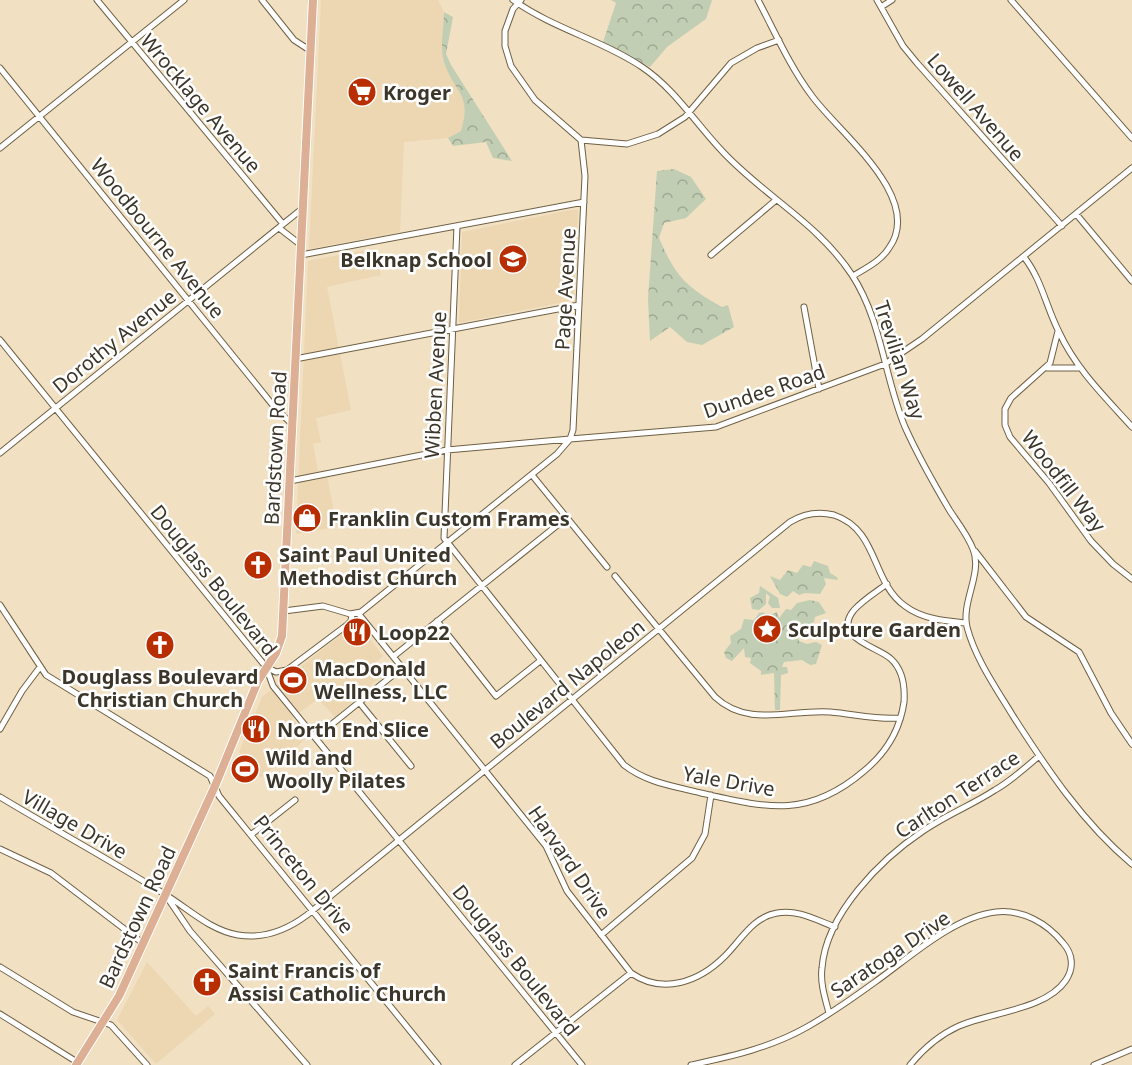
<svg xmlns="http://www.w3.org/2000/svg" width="1132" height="1065" viewBox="0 0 1132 1065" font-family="'Noto Sans',sans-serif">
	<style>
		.built { fill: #ecd7b2 }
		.forest { fill: url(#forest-crowns) }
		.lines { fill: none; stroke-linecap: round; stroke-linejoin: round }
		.minor-casing { stroke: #6e6045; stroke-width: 7 }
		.primary-casing { stroke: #fff; stroke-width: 10 }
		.minor { stroke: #fff; stroke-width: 5 }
		.primary { stroke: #ddaf94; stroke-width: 8 }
		.labels { text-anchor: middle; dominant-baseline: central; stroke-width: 5; stroke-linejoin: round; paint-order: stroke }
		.poi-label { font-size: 20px; font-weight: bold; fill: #3c3529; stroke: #fff; text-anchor: start }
		.street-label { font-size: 20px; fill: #3c3529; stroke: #fff }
	</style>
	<defs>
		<pattern id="forest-crowns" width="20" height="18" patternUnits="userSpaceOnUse" patternTransform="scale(1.5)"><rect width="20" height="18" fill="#c2ceb3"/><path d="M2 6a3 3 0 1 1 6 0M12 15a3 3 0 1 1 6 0" fill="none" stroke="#9fa892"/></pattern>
	</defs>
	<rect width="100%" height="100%" fill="#f1e0c2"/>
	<!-- built -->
	<path class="built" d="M321,0H438L444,12V63L463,96L467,113L461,131L448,138L404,142L400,232L309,249Z
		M570,210H578L574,300L459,323L462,232Z
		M375,248L381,275L327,287L351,410L316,418L321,442L313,444L318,471L326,470L337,527L296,534L308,261Z
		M357,622L383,656L374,664L383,675L335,717L318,699L292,718L308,737L261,778L239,752L262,697Z
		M147,962L196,1016L208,1006L215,1014L156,1064L117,1020Z"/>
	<!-- forest -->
	<path class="forest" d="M611,0H712L706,19L667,47L650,67L603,42L616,3Z
		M444,12L453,17L446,54L451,65L512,161L493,158L486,142L453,146L448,138L461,131C472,95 456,94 445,65C439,50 444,27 444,12Z
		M674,169L691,177L706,199L686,218L664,223L659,238C676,277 685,286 722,307L728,305L734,327L702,345L687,342L670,327L650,341L648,299L657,171Z
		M814,561L828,566L830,573L838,578L837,580L824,578L826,584L820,594L805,593L799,595L793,591L787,597L780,594L770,576L780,580L788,570L797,573L803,565L811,567Z
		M760,586L778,598L780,608H772L768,603L770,597L766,593V604L759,610L752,609L750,598L759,593Z
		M810,600L819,602L826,613L815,617L814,622L801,629L798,637L799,641L807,644L816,642L822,645L816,664L810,665L802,660L784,662L782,667H787L788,673L781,675L780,710H775L774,673L761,675V671L750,663L751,658L745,657L744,648L732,661L726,658L724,652L731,643L730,636L741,629L744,619L754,620L759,613L763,612L768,616L777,612L779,618L786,609L791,610L797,603Z"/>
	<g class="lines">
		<!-- minor casing -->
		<g class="minor-casing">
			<path id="minor" d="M97,0L283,224
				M262,0L294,40L311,51
				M513,0C554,29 602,40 642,67C675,89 696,124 723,152C764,196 818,223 852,275C882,321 884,377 905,427C918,456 934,484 950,511C958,523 968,536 973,549C983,573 961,602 967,627C975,658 996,688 1013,716C1047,769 1083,823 1132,864
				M521,0L513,9L505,31V46L511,66L535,100L581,140L627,144L658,134L685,117L731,63L757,48L779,40
				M758,0C775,32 790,67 812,96C839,133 925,198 889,248C881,261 866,268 853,276
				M877,0L903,46L917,63L1062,226
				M1011,0L1132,138
				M881,7L892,0
				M0,68L276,409L292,424
				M0,148L184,0
				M1077,215L1132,281
				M457,226L444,538L624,765C647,783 674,786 701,793C767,808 808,819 864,771C886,753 900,730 904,702C905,687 903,670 891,659C879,647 831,638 854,610C863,600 876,592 887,584
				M279,228L301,245
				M301,255L584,202
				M711,255L776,200
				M1024,257C1042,280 1046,307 1059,332C1076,369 1105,397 1132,427
				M804,307L819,389
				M1058,331L1050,363L1011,398L1005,409V425L1010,437L1049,483L1091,541L1113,564L1132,579
				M0,340L266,667L273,686L582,1065
				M295,359L579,305
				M1047,368H1080
				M0,453L303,208
				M532,475L607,567
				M290,481L447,450L570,439L573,430L585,176L581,140
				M975,551L1026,617L1079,652L1111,713L1132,744
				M615,576L715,697C748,728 790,709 830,712C854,714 877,720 900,718
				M0,605L46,675L210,776L219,796L438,1065
				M284,611L323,606L350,614L361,612L557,454L570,439L716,427L885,364L922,339L1132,168
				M358,613L546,846L567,891L631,973C663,995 699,982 725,956C741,940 753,917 777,913C798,909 816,920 835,927
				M437,621L496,696L540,661
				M394,656L565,519
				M266,667L276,672L287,670L347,625L351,621L352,614
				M359,702L411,766
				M0,729L22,691L40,667
				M316,737L403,667
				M0,797C55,830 112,861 166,895C190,910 210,930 238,935C263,939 287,930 307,915L790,522C803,514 818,511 834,515C879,530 871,582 905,606C922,619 945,621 966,623
				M252,834L295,800
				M0,849L51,873L144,944
				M167,897L190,931L307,1065
				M601,935L692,858L705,834L711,795
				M0,967L73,1012L111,1025L147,1065
				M829,1013C825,998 820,983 822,968C826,914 881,859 923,831C946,815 972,805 995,790C1011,781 1025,768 1039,756
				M0,1014L77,1062
				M515,1065L631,973
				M691,1065C732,1056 770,1048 807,1027C830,1014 853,998 875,982C909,958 953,917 996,912C1022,909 1047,923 1063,943C1073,954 1074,968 1066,980C1046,1010 991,1012 959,1026C939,1035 924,1048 910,1065
				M1094,1065L1132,1049"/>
		</g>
		<!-- primary casing -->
		<g class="primary-casing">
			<path id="primary" d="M76,1065L119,996L215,786L258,681L276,653L282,636L313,0"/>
		</g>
		<!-- minor -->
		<use href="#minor" class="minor"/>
		<!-- primary -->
		<use href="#primary" class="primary"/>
	</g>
	<!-- icons -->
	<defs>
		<g id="supermarket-disc" transform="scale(1.5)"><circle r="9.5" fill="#b82e00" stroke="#fff"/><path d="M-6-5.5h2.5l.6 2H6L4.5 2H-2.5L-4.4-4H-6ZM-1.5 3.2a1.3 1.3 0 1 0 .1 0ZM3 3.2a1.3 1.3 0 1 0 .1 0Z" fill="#fff"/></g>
		<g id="school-disc" transform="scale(1.5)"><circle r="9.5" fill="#b82e00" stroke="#fff"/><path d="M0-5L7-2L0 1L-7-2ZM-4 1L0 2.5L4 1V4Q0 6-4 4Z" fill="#fff"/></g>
		<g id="shop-disc" transform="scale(1.5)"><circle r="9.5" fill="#b82e00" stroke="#fff"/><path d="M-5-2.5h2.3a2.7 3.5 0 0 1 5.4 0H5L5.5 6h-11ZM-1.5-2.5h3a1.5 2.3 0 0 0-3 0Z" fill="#fff"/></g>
		<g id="church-disc" transform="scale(1.5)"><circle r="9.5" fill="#b82e00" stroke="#fff"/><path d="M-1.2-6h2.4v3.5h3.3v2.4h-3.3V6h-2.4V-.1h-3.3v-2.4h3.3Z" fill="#fff"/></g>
		<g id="sight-disc" transform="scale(1.5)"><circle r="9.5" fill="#b82e00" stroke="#fff"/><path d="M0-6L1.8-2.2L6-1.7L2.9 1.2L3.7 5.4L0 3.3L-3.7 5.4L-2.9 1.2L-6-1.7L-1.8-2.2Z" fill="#fff"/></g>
		<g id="restaurant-disc" transform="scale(1.5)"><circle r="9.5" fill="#b82e00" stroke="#fff"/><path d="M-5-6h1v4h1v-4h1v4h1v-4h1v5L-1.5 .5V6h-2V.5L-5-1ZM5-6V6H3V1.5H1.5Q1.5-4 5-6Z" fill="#fff"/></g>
		<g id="stadium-disc" transform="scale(1.5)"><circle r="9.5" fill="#b82e00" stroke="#fff"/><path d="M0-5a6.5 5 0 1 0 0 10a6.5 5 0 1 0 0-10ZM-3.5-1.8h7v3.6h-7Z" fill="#fff"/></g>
	</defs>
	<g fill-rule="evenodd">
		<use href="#supermarket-disc" x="362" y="92"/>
		<use href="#school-disc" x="513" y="259"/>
		<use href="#shop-disc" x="307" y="518"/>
		<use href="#church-disc" x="258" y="565"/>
		<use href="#sight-disc" x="767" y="629"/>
		<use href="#restaurant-disc" x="357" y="632"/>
		<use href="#church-disc" x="160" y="645"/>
		<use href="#stadium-disc" x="293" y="680"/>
		<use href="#restaurant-disc" x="256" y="729"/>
		<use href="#stadium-disc" x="245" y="769"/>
		<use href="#church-disc" x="207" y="982"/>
	</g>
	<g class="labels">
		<!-- poi labels -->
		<g class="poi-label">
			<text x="383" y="92">Kroger</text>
			<text x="492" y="259" text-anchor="end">Belknap School</text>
			<text x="328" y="518">Franklin Custom Frames</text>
			<text x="279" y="554">Saint Paul United<tspan x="279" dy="23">Methodist Church</tspan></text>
			<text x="788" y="629">Sculpture Garden</text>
			<text x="378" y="632">Loop22</text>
			<text x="314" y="668">MacDonald<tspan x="314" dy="23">Wellness, LLC</tspan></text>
			<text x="160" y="676" text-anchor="middle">Douglass Boulevard<tspan x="160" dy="23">Christian Church</tspan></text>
			<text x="277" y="729">North End Slice</text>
			<text x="266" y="757">Wild and<tspan x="266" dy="23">Woolly Pilates</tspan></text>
			<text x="228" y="970">Saint Francis of<tspan x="228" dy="23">Assisi Catholic Church</tspan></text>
		</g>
		<!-- street labels -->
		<g class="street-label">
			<text transform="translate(201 103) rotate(50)">Wrocklage Avenue</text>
			<text transform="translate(976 107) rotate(49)">Lowell Avenue</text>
			<text transform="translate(158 238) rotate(51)">Woodbourne Avenue</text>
			<text transform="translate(565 289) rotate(-87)">Page Avenue</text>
			<text transform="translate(114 341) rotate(-39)">Dorothy Avenue</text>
			<text transform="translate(900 360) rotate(72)">Trevilian Way</text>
			<text transform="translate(435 385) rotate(-87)">Wibben Avenue</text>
			<text transform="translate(764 391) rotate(-19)">Dundee Road</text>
			<text transform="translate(275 448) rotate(-87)">Bardstown Road</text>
			<text transform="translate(1064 481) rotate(52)">Woodfill Way</text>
			<text transform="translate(214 580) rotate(51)">Douglass Boulevard</text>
			<text transform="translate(567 684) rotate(-39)">Boulevard Napoleon</text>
			<text transform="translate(729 781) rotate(10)">Yale Drive</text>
			<text transform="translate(957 794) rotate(-33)">Carlton Terrace</text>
			<text transform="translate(75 824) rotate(30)">Village Drive</text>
			<text transform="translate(570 862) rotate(56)">Harvard Drive</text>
			<text transform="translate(304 874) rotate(51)">Princeton Drive</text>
			<text transform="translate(137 917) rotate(-65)">Bardstown Road</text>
			<text transform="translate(890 954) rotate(-34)">Saratoga Drive</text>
			<text transform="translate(516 960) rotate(51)">Douglass Boulevard</text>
		</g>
	</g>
</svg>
